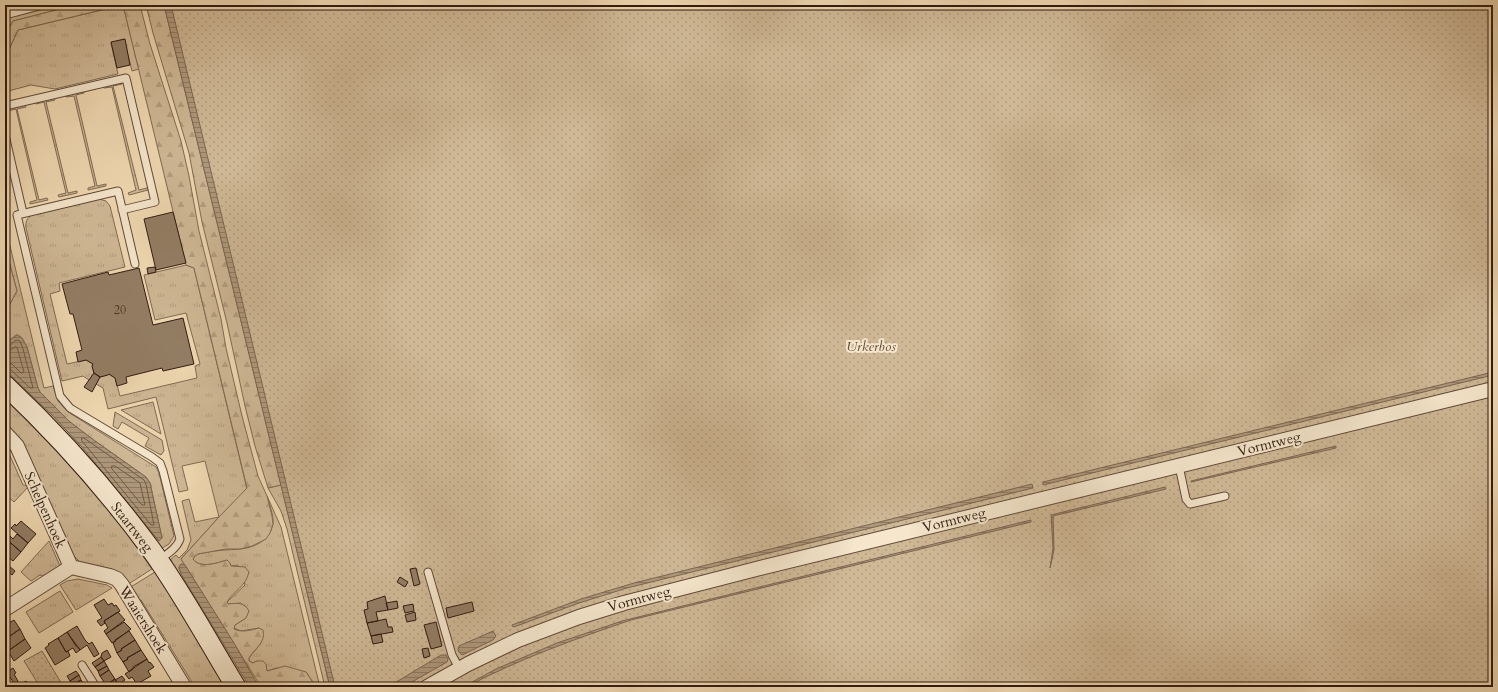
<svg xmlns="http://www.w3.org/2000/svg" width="1498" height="692" viewBox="0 0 1498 692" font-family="Cardo,serif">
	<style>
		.grass { fill: url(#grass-tufts); stroke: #806a54 }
		.forest { fill: url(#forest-firs); stroke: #806a54 }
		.park { fill: url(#park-dots); stroke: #806a54 }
		.water { fill: url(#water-rules); stroke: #7c6651 }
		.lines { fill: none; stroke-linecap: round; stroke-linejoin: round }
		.shore { stroke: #6f5a46; stroke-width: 1 }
		.building { fill: #937d64; stroke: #301b11 }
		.lane-casing { stroke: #604a39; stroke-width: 9 }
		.street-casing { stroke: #604a39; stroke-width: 16 }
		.secondary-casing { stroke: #301b11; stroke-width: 21 }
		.lane { stroke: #f5e6cc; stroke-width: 7 }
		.street { stroke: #f5e6cc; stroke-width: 14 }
		.secondary { stroke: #f5e6cc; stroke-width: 19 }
		.labels { text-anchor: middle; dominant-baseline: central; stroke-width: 4; stroke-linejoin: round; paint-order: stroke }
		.number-label { font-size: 12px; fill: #493426 }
		.park-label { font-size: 14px; font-style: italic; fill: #604a39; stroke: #f5e6cc }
		.street-label { font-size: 14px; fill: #301b11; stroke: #f5e6cc }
	</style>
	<defs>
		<pattern id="grass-tufts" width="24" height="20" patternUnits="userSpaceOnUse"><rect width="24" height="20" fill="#cfb896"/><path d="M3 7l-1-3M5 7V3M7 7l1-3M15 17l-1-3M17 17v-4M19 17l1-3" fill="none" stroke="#b29e80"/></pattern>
		<pattern id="forest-firs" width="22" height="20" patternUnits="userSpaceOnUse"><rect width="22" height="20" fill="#cfb896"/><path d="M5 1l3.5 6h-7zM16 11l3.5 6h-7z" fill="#b29e80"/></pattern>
		<pattern id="park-dots" width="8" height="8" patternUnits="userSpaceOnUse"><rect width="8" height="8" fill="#cfb896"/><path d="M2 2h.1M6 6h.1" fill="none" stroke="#b29e80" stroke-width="1.8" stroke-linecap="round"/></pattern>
		<pattern id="water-rules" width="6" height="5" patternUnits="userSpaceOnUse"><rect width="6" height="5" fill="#ae987b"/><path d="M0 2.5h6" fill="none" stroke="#8e7b63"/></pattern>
	</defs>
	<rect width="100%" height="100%" fill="#efd8b1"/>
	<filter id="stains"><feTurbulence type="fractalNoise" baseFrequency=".005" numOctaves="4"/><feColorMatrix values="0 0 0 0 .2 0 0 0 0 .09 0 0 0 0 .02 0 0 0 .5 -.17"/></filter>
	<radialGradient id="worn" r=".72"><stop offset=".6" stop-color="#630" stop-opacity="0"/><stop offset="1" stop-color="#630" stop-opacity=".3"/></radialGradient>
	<!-- grass -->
	<path class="grass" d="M60,5H76L13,21L5,36V24L9,18Z
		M123,5L139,69L132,71L124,39L111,43L118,74L55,89L31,85L12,90L5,93V58L18,30Z
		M121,82L122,84L113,86L139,190L147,188L148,190L129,195L128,193L136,190L112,87L104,88L103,87Z
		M84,91V93L76,95L97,186L106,184V186L88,190V188L95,186L74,96L66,97V95Z
		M54,98L55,100L46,102L68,193L77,191V193L59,197L58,195L66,193L44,102L36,104V102Z
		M25,105L26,107L17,109L39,200L47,198L48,200L30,204V202L37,200L16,109L8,111L7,109Z
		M99,199L106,201L110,206L125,267L59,283L60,291L50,294L67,364L86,360L93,364L92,366L94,373L89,380L83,376L62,381L26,228C25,222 27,218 32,215Z
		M5,225L44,388L53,386L58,401L68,412L156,467L159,473L174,536L169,544L162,548L161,547L155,546L5,378V370L54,417L82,447L159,541L162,538L150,483L146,477L95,441L70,422L40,392L38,388L27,347L22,338L17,335L5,343V313L17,291L5,246Z
		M186,265L194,268L247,489L219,517L181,559L185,565L181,564L179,567V569L250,687H244L171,569L172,561L170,560L176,555L179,558L187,550L191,540L182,501L189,499L195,522L219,517L205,461L182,466L188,490L179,492L156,397L108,409L103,388L96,384L100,377L107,375L109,374L115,378L120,396L197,378L195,366L200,364L186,313L155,320L144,275Z
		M5,392L131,532L130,538L152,569L127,585L80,562L74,556L13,433L5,426Z
		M153,402L161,434L121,410Z
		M115,412L162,440L164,451L161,455L145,446L149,438L122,422L118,429L113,426Z
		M7,449L23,485L29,486L14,502L5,494V450Z
		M281,485L330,687H325L287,529L281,511L268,488Z
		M267,496L281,527L320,687H316L306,672L276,668L267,671L266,664L257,661L253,663L249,661V658L261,643L259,628L241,631L234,628L235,625L246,618L241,603L228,604L227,602L245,585L238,565L231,566L227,560C217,563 200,569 193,559C195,554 199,554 203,553C216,550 228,550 241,549C256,547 270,540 273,524C274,515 269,504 267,496Z
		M49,541L60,566L45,577L40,575L31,581L21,572Z
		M155,572L169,593L173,594L229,687H195L141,600L136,599L129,588Z
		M78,579L107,585L112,588L76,610L60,585L67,581Z
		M60,591L73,612L39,633L26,612Z"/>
	<!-- forest -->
	<path class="forest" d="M76,5H122L18,30L5,58V36L13,21Z
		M123,5H140L150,44L181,141L189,176L199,231L221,319L226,348L242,416L258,476L267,496L272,516L273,524L270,533L266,539L252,546L240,549H226L198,554L195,556L193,559C200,569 217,563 227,560L230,563L231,566L245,567L249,572C245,588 234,590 227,602L228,604C238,603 244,602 249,611L246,618L235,625L234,629C242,633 251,630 259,628L263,630C266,643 255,648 249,658V661L253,663L257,661H263L266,664L267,671L285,666L306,672L316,687H261L181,559L219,517L247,488L194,268L186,265Z
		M146,5H164L281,485L268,488L255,446L245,406L227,323L202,222L189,153L153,33Z
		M5,247L17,291L5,313Z"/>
	<!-- park -->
	<path class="park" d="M166,5H1493V687H332Z
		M42,651L63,686V687H40L24,661Z"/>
	<!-- water -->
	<path class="water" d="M164,5H171L335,687H330Z
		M17,335L22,338L27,347L38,388L40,392L70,422L95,441L146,477L150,483L162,538L159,541L82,447L54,417L5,370V343Z
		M1493,372V375L1043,485V482Z
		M1336,446V448L1191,482V481Z
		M1032,484L1033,488L627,588L579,603L514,627L512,626V625L581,599L634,583Z
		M1165,487L1166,489L1053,516L1054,550L1050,568L1053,548L1051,515Z
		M1031,520V522L631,620C575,639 519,659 466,687H463L496,669L557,643L622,621Z
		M181,564L185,565L234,643L259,687H250L241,673L181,574L179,567Z
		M493,631L496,636L493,640L462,655L459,652L458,649L459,646Z
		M441,655H446L448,659L447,662L403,687H388Z"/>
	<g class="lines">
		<!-- shore -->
		<path class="shore" d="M5,346H9L16,340L20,341L23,349L33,388H30L9,368L5,367
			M5,351L10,350L15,347H17L24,372L21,373L12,364L5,362
			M82,438H84L144,480L146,484L154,525H151L82,441Z
			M112,466H115L140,483L145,505H142L112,469Z"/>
	</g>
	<!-- building -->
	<path class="building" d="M125,39L130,65L117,68L111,42Z
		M173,212L186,263L156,270L144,219Z
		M155,267L156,272L148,274L147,268Z
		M139,268L153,325L183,318L194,364L163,371L162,368L126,377L127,383L117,386L115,378L109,374L108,375L100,377L94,373L92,366L93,364L86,360L78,362L76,352L82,350L73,314H70L62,284L108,272L109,275Z
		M94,373L100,377L92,392L84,387Z
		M21,521L36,534L28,543L11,528L15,524L16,526Z
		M7,533L13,539L17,534L28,543L21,552L5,538Z
		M5,538L21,552L13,561L9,558L7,560L5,558Z
		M9,566L15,571L12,575L6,570Z
		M416,568L420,584L414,586L410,569Z
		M400,577L408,582L405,587L397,582Z
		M385,596L388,610L376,612L378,621L367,623L364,610L368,609L367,602Z
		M104,599L108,605L112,603L114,606L116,605L120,611L104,621L105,623L101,626L97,621L102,618L94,605Z
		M397,601L398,608L388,610L386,603Z
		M472,602L474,611L448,618L446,608Z
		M413,604L414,611L405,613L403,606Z
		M118,612L125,620L106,634L104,631L108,628L104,621Z
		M415,612L416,620L407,622L405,615Z
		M386,619L388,627H392L393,632L371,636L367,623Z
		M14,620L20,629L7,638V639L5,640V625Z
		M124,622L131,629L112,643L106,634Z
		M436,622L442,646L431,649L424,625Z
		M77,626L85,640L89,644L92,642L99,654L94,657L87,645L80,650L77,646H76L67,632Z
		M20,629L25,639L8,651L5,647V640L7,639V638Z
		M129,631L135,640L121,649L122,650L117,653L113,643L116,641L115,640Z
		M67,632L80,650L76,653L73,648L66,652L58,638Z
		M381,634L383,642L373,644L371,636Z
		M58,638L66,652L68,651L70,656L55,665L45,648L49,645L48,644Z
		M25,639L31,648L14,661L8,651Z
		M135,640L141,650L127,658L128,659L123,662L117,653L122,650L121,649Z
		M428,648L430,656L424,658L422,649Z
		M107,650L111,657L104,661L101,657L102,653Z
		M141,650L147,659L133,667V669L129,672L123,662L128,659L127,658Z
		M101,657L104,661L95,667L92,663Z
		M147,659L149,663L150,662L154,667L148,671L151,676L137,684L132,677L129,679L125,674Z
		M104,661L107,666L98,671L95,667Z
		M107,666L109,670L100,676L98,671Z
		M13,668L16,673L14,674L20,685L26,681L30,687H16L7,672Z
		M109,670L115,679L106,685L100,676Z
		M76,671L79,675L70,681L67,676Z
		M79,675L81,680L72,685L70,681Z
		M122,676L125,680L118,685L115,680Z
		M115,679L118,684L112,687H107L106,685Z
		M81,680L84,684L80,687H73L72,685Z"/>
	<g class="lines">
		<!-- lane casing -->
		<g class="lane-casing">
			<path id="lane" d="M5,15L42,5
				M5,106L126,78L155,202L122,210
				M5,135L23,213
				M135,264L118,191L17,215L60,396L70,408L152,457L160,463L163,471L180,539C177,548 168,554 160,559
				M1179,466L1186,499L1190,504L1225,496
				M428,572L452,655L459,668
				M82,665L96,687"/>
		</g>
		<!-- street casing -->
		<g class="street-casing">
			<path id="street" d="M5,433L17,446L71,567
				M5,609L71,567L110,576L117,579L122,585L184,687
				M427,687L468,664L518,640L579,617L624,603L760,568L1493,389"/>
		</g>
		<!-- secondary casing -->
		<g class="secondary-casing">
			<path id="secondary" d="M5,385C58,435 107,490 150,548C182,592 208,641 236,687"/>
		</g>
		<!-- lane -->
		<use href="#lane" class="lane"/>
		<!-- street -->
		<use href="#street" class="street"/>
		<!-- secondary -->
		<use href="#secondary" class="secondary"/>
	</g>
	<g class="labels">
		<!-- number labels -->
		<g class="number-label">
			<text x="120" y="310">20</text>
		</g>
		<!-- park labels -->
		<g class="park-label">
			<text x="871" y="346">Urkerbos</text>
		</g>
		<!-- street labels -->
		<g class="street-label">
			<text transform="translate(1269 444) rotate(-14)">Vormtweg</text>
			<text transform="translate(45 510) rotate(66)">Schelpenhoek</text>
			<text transform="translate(954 520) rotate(-14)">Vormtweg</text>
			<text transform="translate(132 527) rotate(52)">Staartweg</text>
			<text transform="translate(639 599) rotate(-15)">Vormtweg</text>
			<text transform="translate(143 620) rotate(58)">Waaiershoek</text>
		</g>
	</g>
	<!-- margin -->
	<rect width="1498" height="692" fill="none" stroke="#efd8b1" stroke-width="20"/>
	<rect x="6" y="6" width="1486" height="680" fill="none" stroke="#301b11" stroke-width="2"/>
	<rect x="10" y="10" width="1478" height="672" fill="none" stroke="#301b11"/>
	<rect width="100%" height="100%" filter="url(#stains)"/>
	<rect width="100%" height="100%" fill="url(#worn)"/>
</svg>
